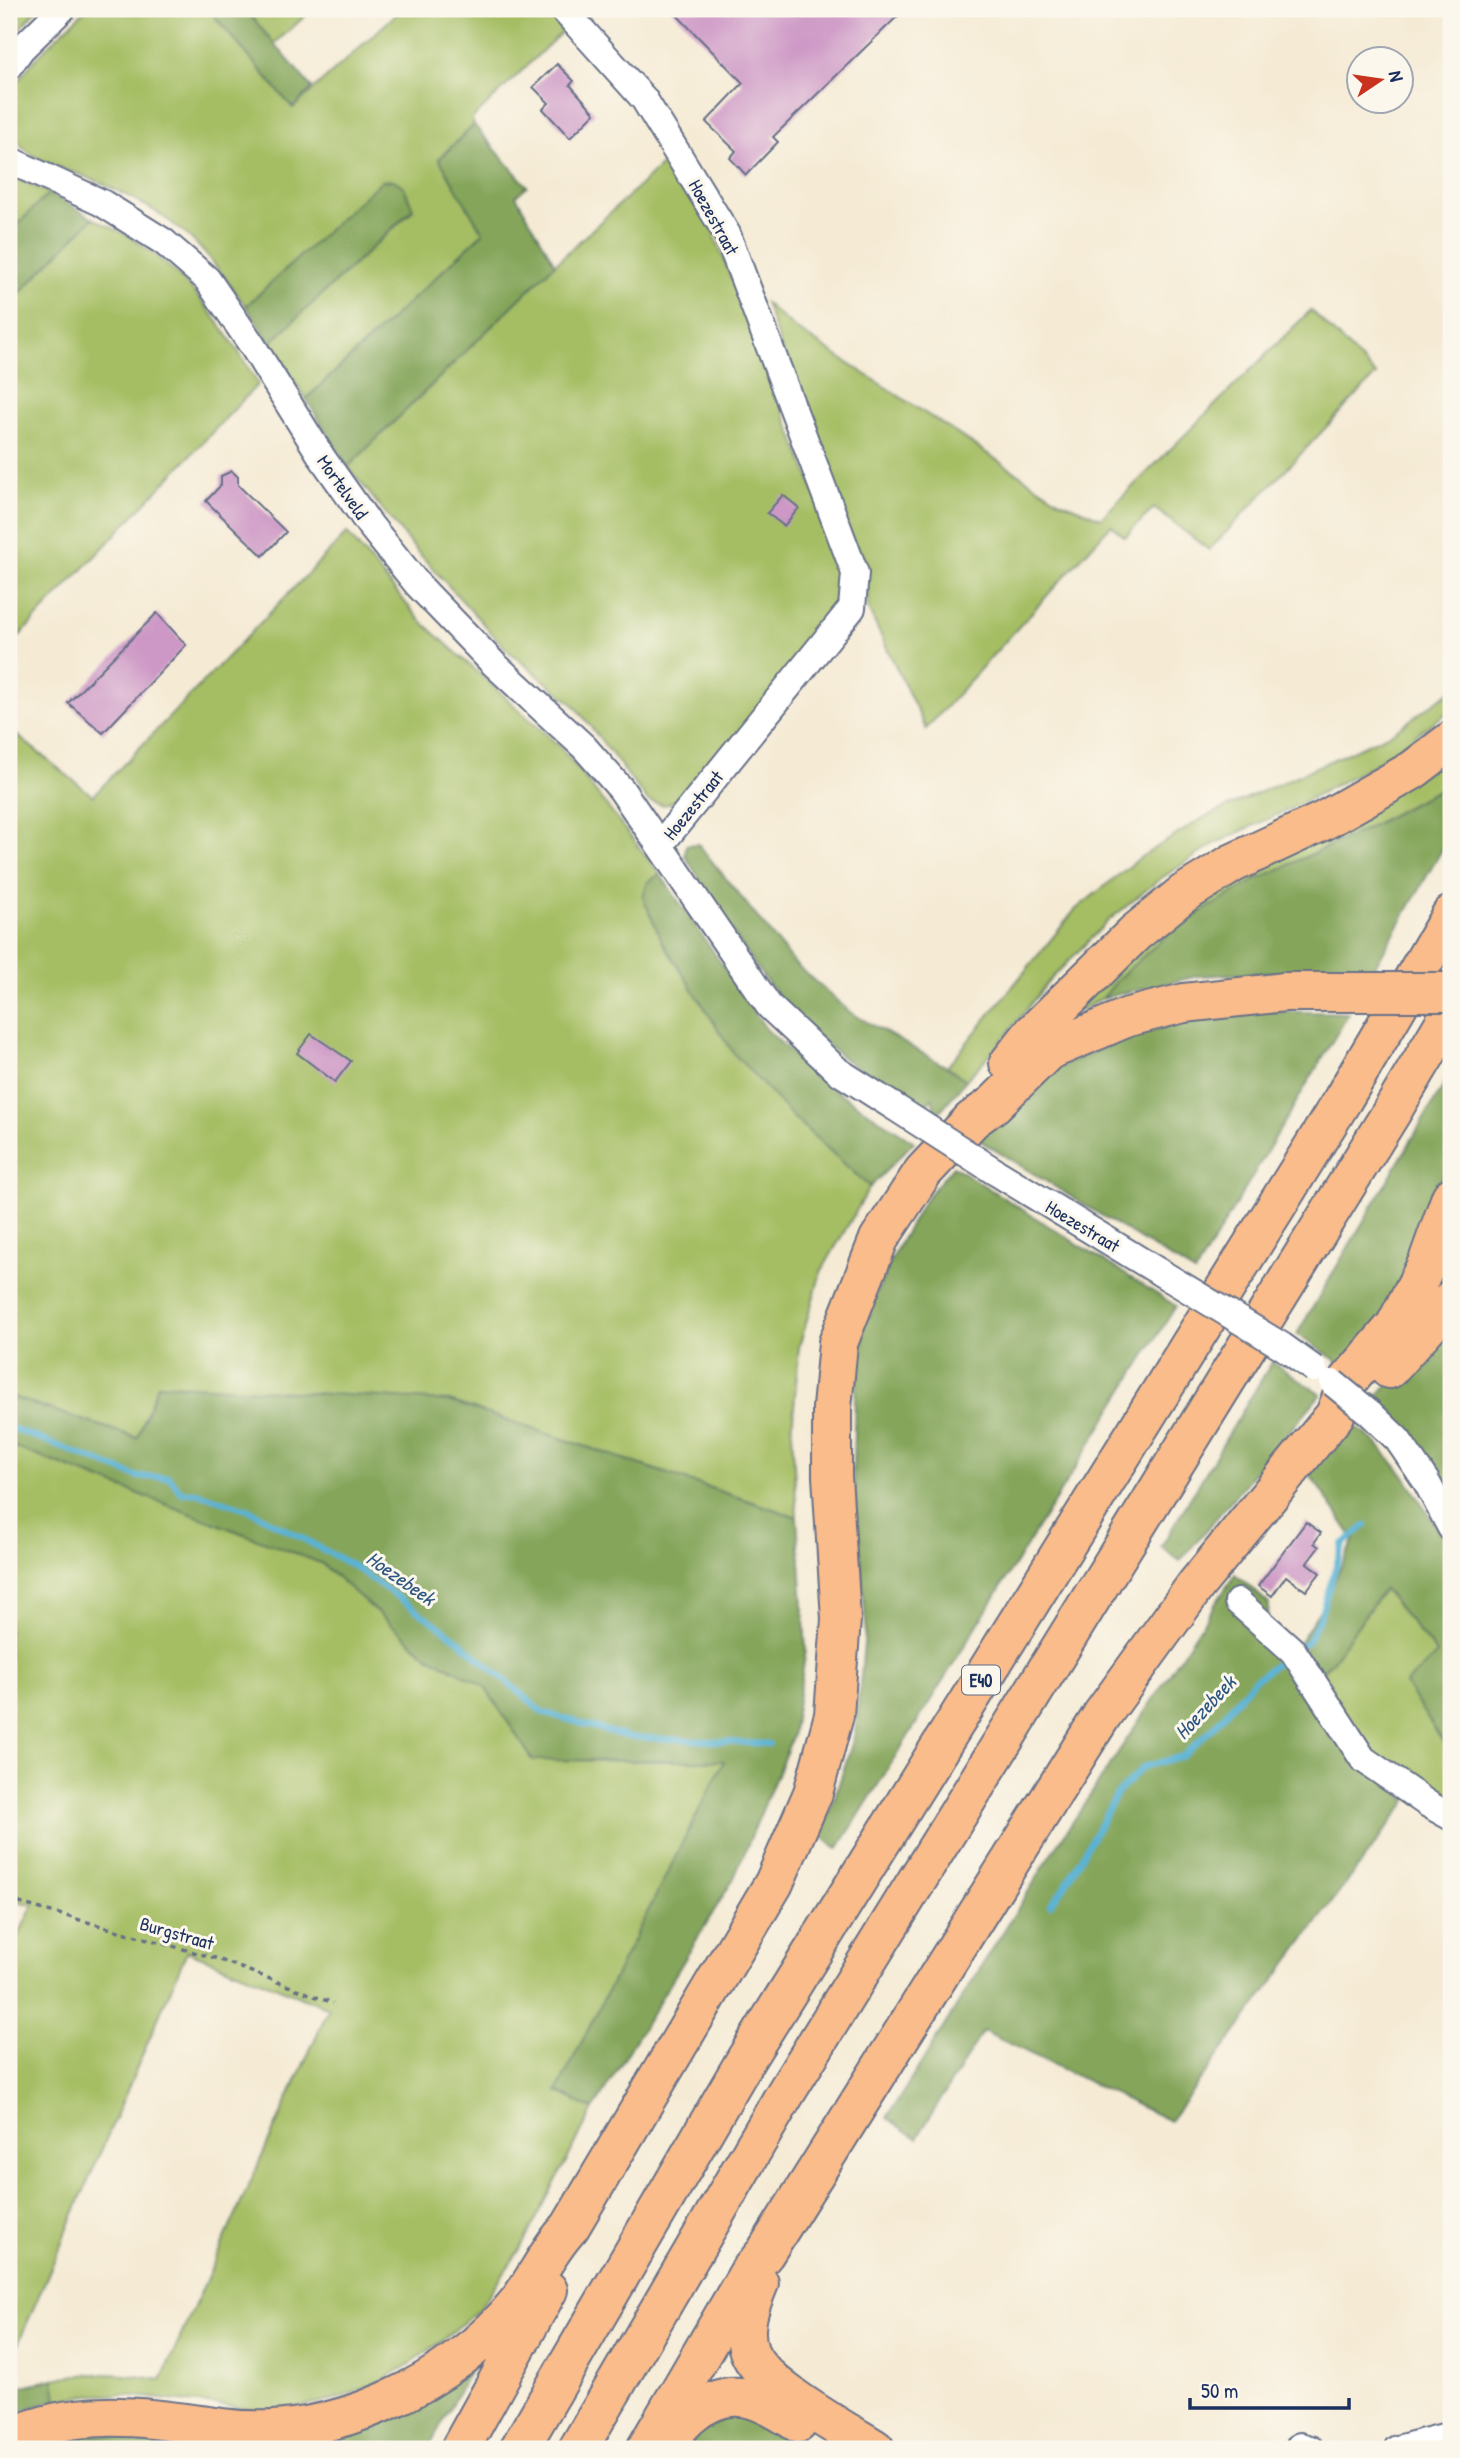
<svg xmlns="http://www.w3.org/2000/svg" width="1460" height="2458" viewBox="0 0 1460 2458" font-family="'Patrick Hand',sans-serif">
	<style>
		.green { fill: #a5be64; stroke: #607661; stroke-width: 2 }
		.forest { fill: #84a55a; stroke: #506a5c; stroke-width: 2 }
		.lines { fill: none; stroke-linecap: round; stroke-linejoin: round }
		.stream { stroke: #58b2d5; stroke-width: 6 }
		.building { fill: #cd98c6 }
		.minor-casing { stroke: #677188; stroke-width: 30 }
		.highway-casing { stroke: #677188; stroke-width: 42 }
		.path { stroke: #677188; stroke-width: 3.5; stroke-dasharray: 5 5; stroke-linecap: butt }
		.minor { stroke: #fff; stroke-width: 26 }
		.highway { stroke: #fabc8b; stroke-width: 38 }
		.minor-bridge-casing { stroke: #677188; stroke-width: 30; stroke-linecap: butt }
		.highway-bridge-casing { stroke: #677188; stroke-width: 42; stroke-linecap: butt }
		.minor-bridge { stroke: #fff; stroke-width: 26 }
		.highway-bridge { stroke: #fabc8b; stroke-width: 38 }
		.labels { text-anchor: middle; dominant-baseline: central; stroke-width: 6; stroke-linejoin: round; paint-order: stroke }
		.shield { fill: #fbf7ec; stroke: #5e6b89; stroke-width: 2 }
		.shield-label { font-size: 18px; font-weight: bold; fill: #1b2f5e }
		.street-label { font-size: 19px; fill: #1b2f5e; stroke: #fbf7ec }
		.water-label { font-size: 21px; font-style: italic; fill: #2d5682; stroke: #fbf7ec }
	</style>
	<rect width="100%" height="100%" fill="#fbf7ec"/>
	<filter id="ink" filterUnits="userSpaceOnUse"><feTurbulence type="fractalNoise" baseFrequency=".0143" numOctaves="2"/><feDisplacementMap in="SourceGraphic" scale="14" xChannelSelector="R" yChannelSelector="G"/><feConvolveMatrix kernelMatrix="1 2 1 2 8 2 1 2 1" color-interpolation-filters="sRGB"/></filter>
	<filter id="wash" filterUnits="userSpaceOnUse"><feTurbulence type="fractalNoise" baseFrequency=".00686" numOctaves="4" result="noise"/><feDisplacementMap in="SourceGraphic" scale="28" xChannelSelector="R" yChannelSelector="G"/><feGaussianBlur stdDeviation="1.57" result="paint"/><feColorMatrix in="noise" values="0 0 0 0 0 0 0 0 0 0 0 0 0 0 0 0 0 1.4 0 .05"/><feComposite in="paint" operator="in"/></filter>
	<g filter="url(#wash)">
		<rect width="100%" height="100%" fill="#f5ebd5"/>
		<!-- green -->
		<path class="green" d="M9,9H38L9,40Z
			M86,9H208L293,108L402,9H550L568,26L472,119L474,125L439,158L483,233L306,399L270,343L413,210L381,182L246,306C232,288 218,268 203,251C176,220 138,200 101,183C78,172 48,167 27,151C14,141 7,119 9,103C12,75 65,30 86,9Z
			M245,9H313L274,44Z
			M671,156L712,229L846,571L843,599L690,796L664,805L648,801L574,705L506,649L408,541L348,467L555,264Z
			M9,175L49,193L9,233Z
			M93,218C107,226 123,232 136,241C190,277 226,329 258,384L9,647V304Z
			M765,303L793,327L1060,501L1101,518L1311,310L1376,375L1209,550L1154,508L1125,537L1111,525L926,729L868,609L867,582Z
			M347,533L419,619L561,748L660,874L647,883L793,1117L870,1187L821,1272L799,1347L792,1432L797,1517L449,1401L138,1438L9,1396V729L93,796Z
			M1451,691V710L1375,764L1298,805L1216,843L1160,879L1108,921L1049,981L995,1049L966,1080L947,1067L1075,910L1141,857L1205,817L1392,733Z
			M1451,755V783L1366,829L1256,880L1177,926L1119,978L1103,998L1069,1016L1149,931Z
			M9,1445L321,1563L425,1654L484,1686L533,1760L725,1761L557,2091L593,2110L521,2248L478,2310L443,2340L408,2365L377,2383L340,2398L298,2407L261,2410L125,2395H88L57,2400L54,2379C90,2371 125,2373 161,2380L329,2008L187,1951L9,2365V1955L33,1905L9,1899Z
			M1384,1589L1438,1655L1405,1684L1451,1754V1811L1370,1754L1317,1677L1333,1660Z"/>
		<!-- forest -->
		<path class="forest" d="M208,9H245L312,88L293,108Z
			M474,125L527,186L516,196L555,264L348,467L306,399L483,233L439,159Z
			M394,180L404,187L413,209L270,343L246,306L381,181Z
			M49,193L93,218L9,304V233Z
			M1451,783V834L1374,968L1198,976L1103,998L1119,978L1177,926L1256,880L1366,829Z
			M698,844L795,964L851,1013L947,1067L966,1080L936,1116L932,1098L923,1109C880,1084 837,1058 802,1022C755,976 721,911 685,856L686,845Z
			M660,874L766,1029L824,1083L914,1142L870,1187L793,1117L734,1054L662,941L643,898L647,883Z
			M1265,1011L1349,1013L1195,1273L979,1140L1034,1085L1069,1062L1131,1037L1191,1019Z
			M1451,1073V1155L1387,1314L1344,1366L1297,1334Z
			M953,1166L1176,1306L838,1849L822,1837L855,1734L866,1624L853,1470L855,1397L865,1322L891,1259L923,1202Z
			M1451,1329V1497L1434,1466L1377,1395Z
			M1272,1362L1321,1394L1180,1561L1161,1547Z
			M158,1384L449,1401L797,1517L806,1650L792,1738L734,1878L593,2110L557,2091L724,1761L533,1760L484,1686L425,1654L321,1563L9,1445V1396L137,1438Z
			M1352,1424L1376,1442L1403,1474L1451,1549V1754L1405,1684L1437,1654L1384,1589L1333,1660L1317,1677L1296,1648L1320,1610L1354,1539L1309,1473Z
			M1235,1574L1269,1604L1266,1633L1407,1801L1170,2121L983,2031L917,2138L887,2118L1051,1855Z
			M475,2361L428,2449H21L71,2434L161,2437L198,2445L256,2449Z
			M54,2379L57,2400L9,2414V2389Z
			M729,2416L754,2419L801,2449H687C699,2431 709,2423 729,2416Z"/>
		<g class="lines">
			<!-- stream -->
			<path class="stream" d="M9,1427L138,1477H169L182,1493L195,1492L250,1510L350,1564L452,1635L542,1712L628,1737L769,1744
				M1300,1647L1308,1641L1320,1617L1343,1544L1366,1525
				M1050,1905L1065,1886L1117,1794L1143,1767L1183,1756L1212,1729L1254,1680L1286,1657"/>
		</g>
		<g id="blocks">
			<!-- building -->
			<path class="building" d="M671,9H905L773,137L778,142L746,175L730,158L736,151L706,122L743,83Z
				M557,64L574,81L570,85L595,113L570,138L543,109L549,103L533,87Z
				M232,471L238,477V485L286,532L263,556L206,501L221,485V476Z
				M783,495L799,508L784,526L767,513Z
				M157,613L186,645L103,733L68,703Z
				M311,1034L351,1061L335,1082L297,1053Z
				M1306,1522L1321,1533L1314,1543L1319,1547L1307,1563L1320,1573L1306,1591L1286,1576L1272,1596L1258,1586Z"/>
		</g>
	</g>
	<g filter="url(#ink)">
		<use href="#blocks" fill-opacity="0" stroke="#677188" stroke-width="2"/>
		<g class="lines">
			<!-- minor casing -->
			<g class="minor-casing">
				<path id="minor" d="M563,9L644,99L727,234L855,573L852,608L660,845
					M9,66L21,49L62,9
					M9,160L102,203L164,242L207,279L252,345L323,459L369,524L418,585L493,663L584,747L621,789L769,1006L838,1071L893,1106
					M994,1171L1161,1273
					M1370,1413L1398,1440L1426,1481L1451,1528
					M1238,1602L1293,1651L1363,1759L1428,1804L1451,1817
					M1300,2446L1310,2449
					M1397,2449L1451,2435"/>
			</g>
			<!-- highway casing -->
			<g class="highway-casing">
				<path id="highway" d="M1009,1063L1032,1034L1135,933L1183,894L1233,863L1323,821L1413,770L1451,741
					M1389,1369L1451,1300
					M759,2283C750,2305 741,2327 749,2351C762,2386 843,2429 875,2449
					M9,2438C80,2405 148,2418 223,2428C329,2443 453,2384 519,2301C537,2277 549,2249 570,2227L774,1883L813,1793L834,1715L841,1619L832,1476V1408L838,1343L879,1239L923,1172L972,1120L994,1104L1048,1051L1128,1017L1184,1003L1285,992
					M662,2438C677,2433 680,2424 691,2415C730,2382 762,2399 798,2423
					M460,2449L548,2290
					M519,2449L746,2059L1343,1099L1451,915
					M578,2449L785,2094L1391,1113L1451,1012
					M646,2449L749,2272L765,2253L1102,1715L1196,1585L1335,1415L1348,1381L1395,1326L1427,1264L1451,1197"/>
			</g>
			<!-- path -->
			<path class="path" d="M9,1900L215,1958L333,2003"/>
			<!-- minor -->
			<use href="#minor" class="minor"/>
			<!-- highway -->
			<use href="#highway" class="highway"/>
			<!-- minor-bridge casing -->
			<g class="minor-bridge-casing">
				<path id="minor-bridge" d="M893,1106L994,1171
					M1161,1273L1282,1346L1314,1369
					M1333,1383L1370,1413"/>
			</g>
			<!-- highway-bridge casing -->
			<g class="highway-bridge-casing">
				<path id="highway-bridge" d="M1285,992H1451"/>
			</g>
			<!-- minor-bridge -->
			<use href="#minor-bridge" class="minor-bridge"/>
			<!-- highway-bridge -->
			<use href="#highway-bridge" class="highway-bridge"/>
		</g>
	</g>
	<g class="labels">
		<!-- shield labels -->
		<rect class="shield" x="962" y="1665.5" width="38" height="29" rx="5"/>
		<g class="shield-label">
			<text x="981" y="1680">E40</text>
		</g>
		<!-- street labels -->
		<g class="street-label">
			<text transform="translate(714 217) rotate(61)">Hoezestraat</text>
			<text transform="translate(343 487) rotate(55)">Mortelveld</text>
			<text transform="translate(693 805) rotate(-51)">Hoezestraat</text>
			<text transform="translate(1083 1226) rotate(31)">Hoezestraat</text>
			<text transform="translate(177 1933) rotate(16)">Burgstraat</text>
		</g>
		<!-- water labels -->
		<g class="water-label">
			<text transform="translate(401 1578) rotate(35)">Hoezebeek</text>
			<text transform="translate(1205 1707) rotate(-47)">Hoezebeek</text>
		</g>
	</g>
	<!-- margin -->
	<rect width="1460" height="2458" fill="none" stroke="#fbf7ec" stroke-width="35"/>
	<!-- north arrow -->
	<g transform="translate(1380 80) rotate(77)"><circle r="33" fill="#fbf7ec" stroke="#a1a7b3" stroke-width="2"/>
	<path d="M0-5L12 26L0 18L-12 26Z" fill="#c8321e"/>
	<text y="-10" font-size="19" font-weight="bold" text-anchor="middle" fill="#1b2f5e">N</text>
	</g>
	<!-- scale -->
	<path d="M1190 2398v10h159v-10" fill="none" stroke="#1b2f5e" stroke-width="3.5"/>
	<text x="1201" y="2398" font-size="21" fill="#1b2f5e" stroke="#fbf7ec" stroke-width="5" paint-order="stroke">50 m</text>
</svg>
